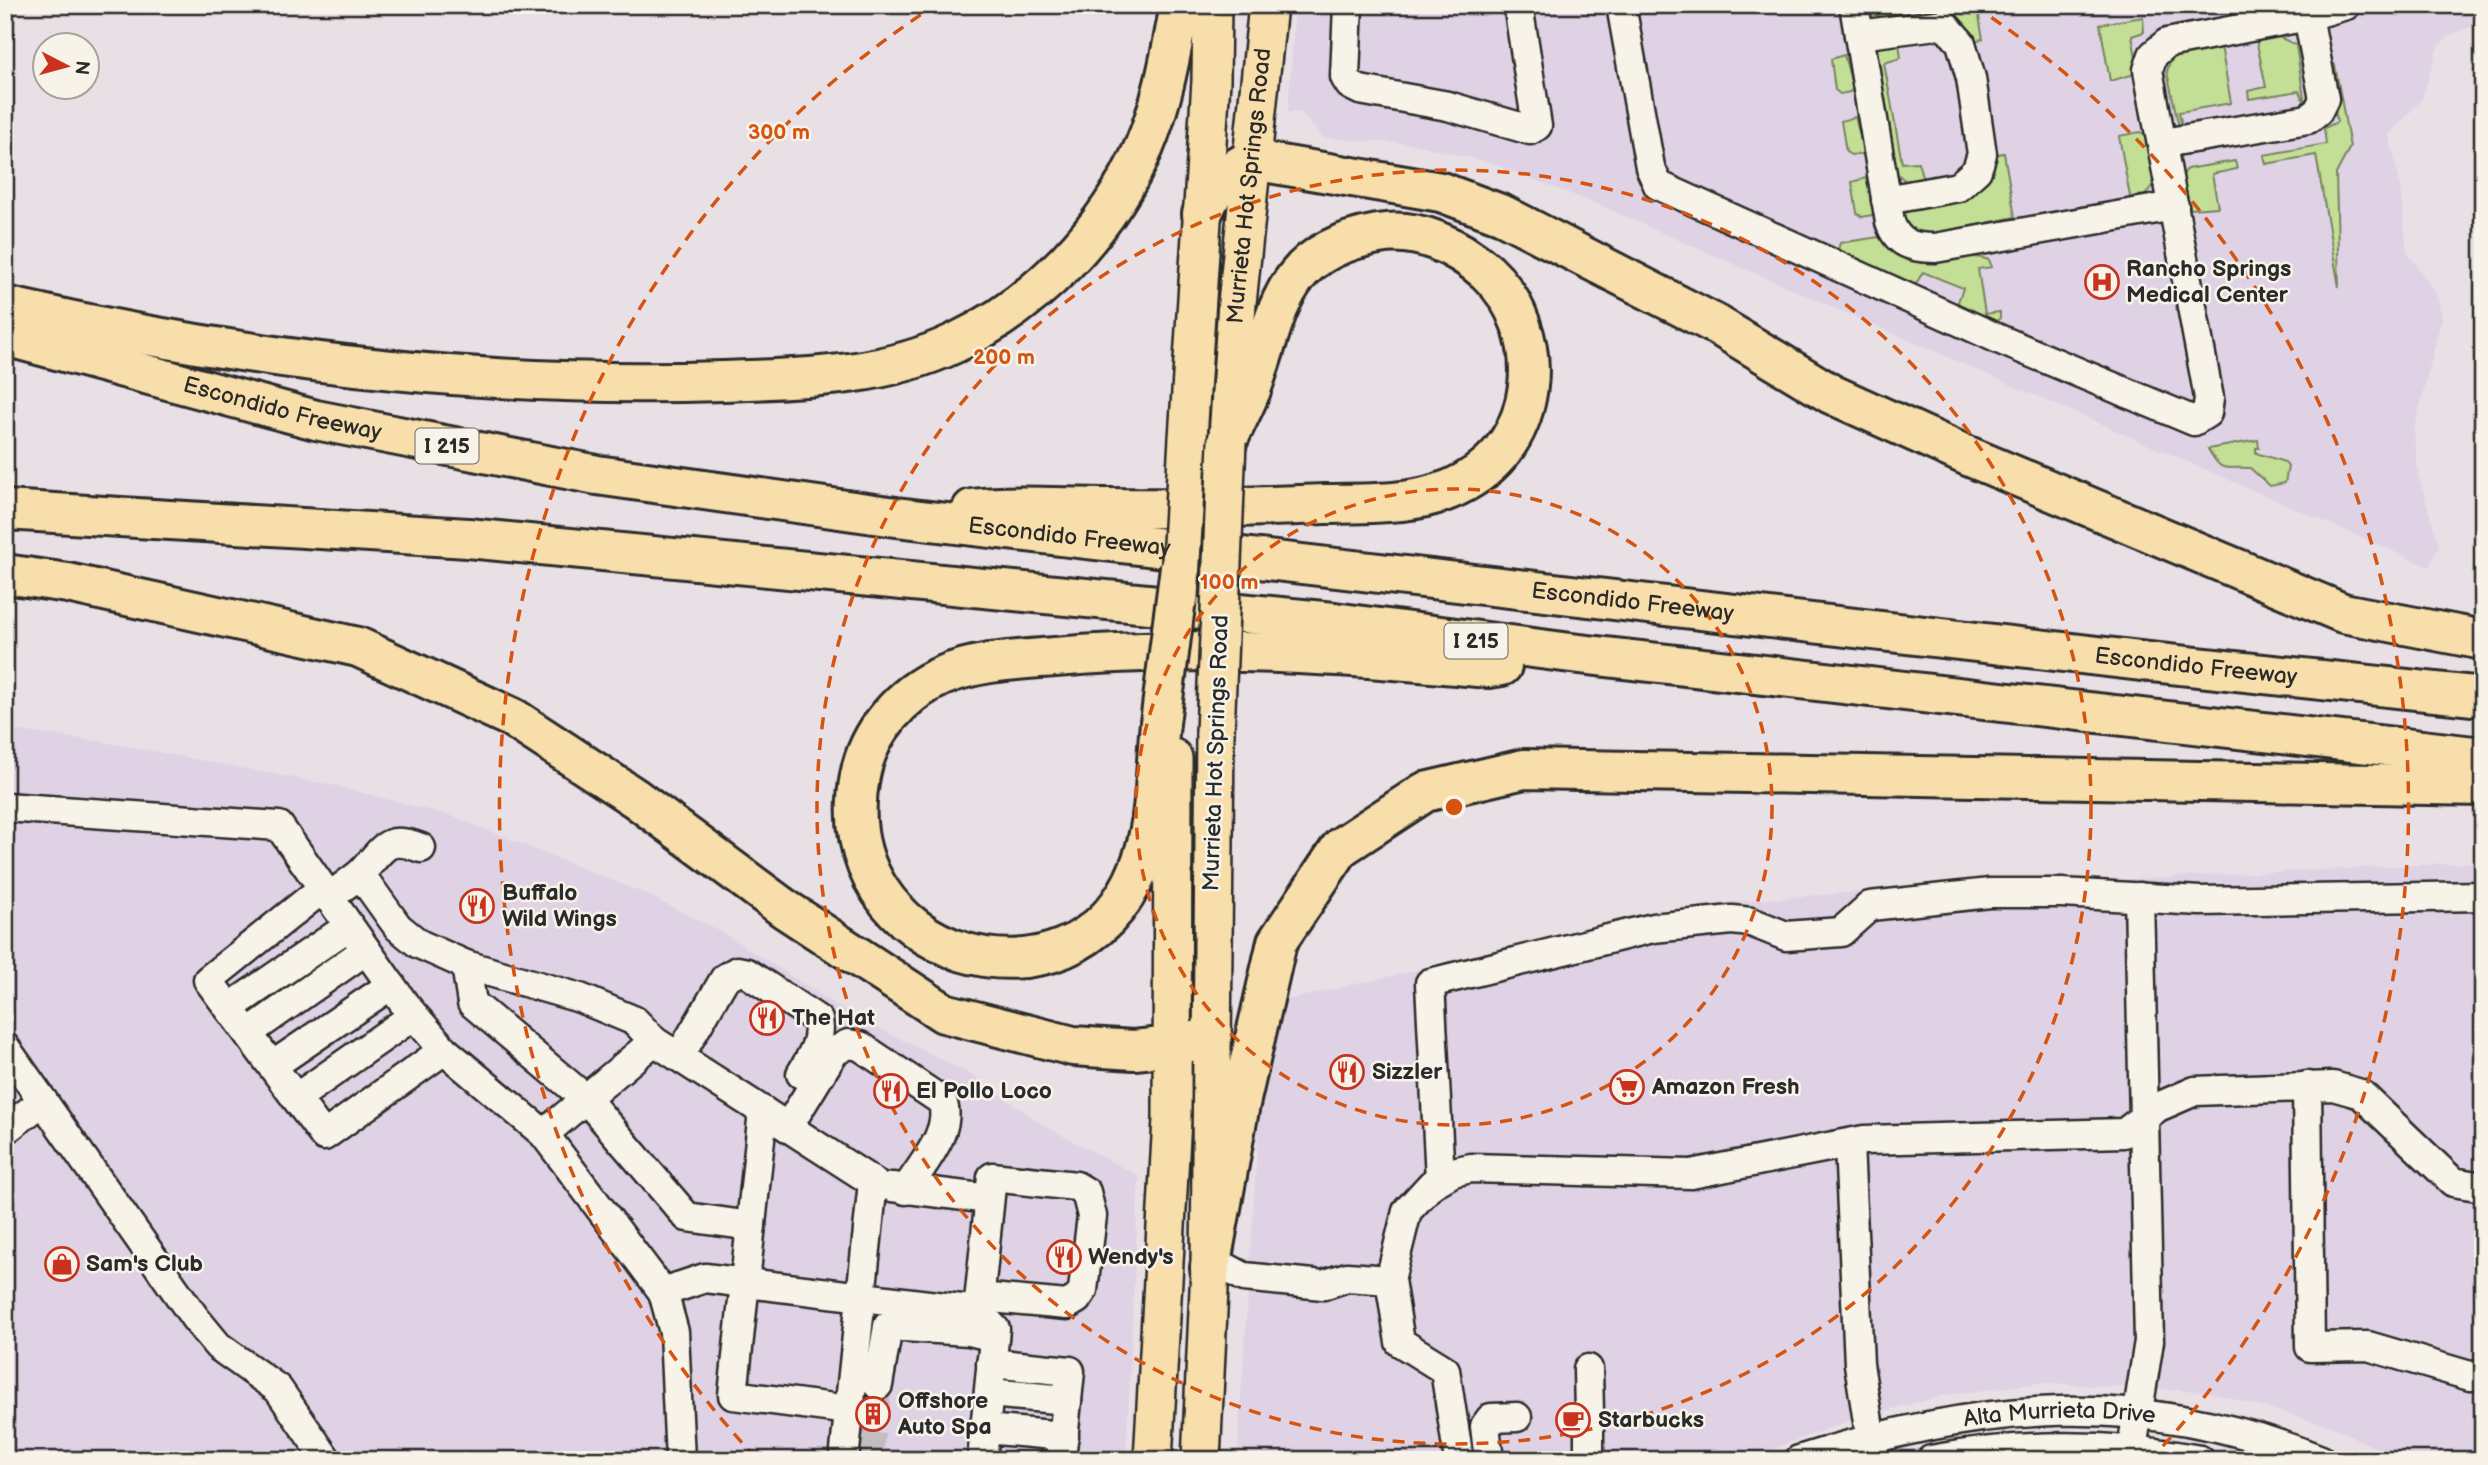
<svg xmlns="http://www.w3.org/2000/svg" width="2488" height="1465" viewBox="0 0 2488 1465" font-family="'Balsamiq Sans',sans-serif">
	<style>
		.built { fill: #dfd2e5 }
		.green { fill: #c3de95; stroke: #778460; stroke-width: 2 }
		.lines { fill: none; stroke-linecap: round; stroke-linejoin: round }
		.minor-tunnel { stroke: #c3bcc1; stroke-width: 28; stroke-dasharray: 28 14; stroke-linecap: butt }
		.minor-casing { stroke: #2b2b2b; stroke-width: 33 }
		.major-casing { stroke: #2b2b2b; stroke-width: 42 }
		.highway-casing { stroke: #2b2b2b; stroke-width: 44 }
		.minor { stroke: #f7f3e8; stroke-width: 28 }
		.major { stroke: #f8deab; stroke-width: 37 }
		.highway { stroke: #f8deab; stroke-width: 38 }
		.major-bridge-casing { stroke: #2b2b2b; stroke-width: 42; stroke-linecap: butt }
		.highway-bridge-casing { stroke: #2b2b2b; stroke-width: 44; stroke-linecap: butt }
		.major-bridge { stroke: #f8deab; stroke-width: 37 }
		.highway-bridge { stroke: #f8deab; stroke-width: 38 }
		.ring { fill: none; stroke: #d5540f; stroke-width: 3.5; stroke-dasharray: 12 9 }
		.labels { text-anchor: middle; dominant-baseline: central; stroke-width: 5; stroke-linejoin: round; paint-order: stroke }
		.shield { fill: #f7f3e8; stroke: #686764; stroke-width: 2 }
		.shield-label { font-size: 21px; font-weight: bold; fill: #2b2b2b }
		.street-label { font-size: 23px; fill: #2b2b2b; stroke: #f7f3e8 }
		.poi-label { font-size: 23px; font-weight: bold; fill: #2b2b2b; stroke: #f7f3e8; text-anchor: start }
		.centre { fill: #d5540f; stroke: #f7f3e8; stroke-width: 3.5 }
		.ring-label { font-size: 21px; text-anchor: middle; font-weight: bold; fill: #d5540f; stroke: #f7f3e8; stroke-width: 5; stroke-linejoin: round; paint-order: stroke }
	</style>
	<rect width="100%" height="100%" fill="#e9e0e6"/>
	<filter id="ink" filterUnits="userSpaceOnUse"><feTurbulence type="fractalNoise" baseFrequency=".0143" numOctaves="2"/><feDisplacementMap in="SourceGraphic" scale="14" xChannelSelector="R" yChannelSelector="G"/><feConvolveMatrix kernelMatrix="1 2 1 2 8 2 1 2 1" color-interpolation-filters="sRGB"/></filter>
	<g filter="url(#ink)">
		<!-- built -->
		<path class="built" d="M1295,5H2483V22L2450,35L2438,47L2422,99L2389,135L2399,177L2407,252L2436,293L2442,317L2414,430L2418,474L2439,545L2429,567L1594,203L1491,163L1414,144L1323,138L1300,112H1288Z
			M5,729L105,742L337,786L455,817L646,894L722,932L849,1013L974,1076L1043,1125L1139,1176L1126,1460H5Z
			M2483,862V1460H2399L2331,1426L2209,1392L2038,1383L1946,1395L1855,1419L1742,1460H1237L1261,1089L1282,1001L1708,904L1846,893Z"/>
		<!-- green -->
		<path class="green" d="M1866,5H1897L1898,14C1886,21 1873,18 1866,5Z
			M1950,5H1977L1983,39L1972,41L1953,18Z
			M2143,17L2144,32L2132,36L2138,67L2135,74L2110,81L2100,24Z
			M2277,36L2296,45L2305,105L2299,91L2249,99L2248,91L2266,87L2256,39Z
			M1899,43L1901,58L1884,63L1902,163L1918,162L1923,180L1908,183L1895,172L1876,51L1879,46Z
			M2221,46L2231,103L2179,112L2182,127H2179L2167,72C2170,47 2201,49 2221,46Z
			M1844,55L1853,88L1850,92L1840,94L1835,90L1831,59Z
			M2327,58L2335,65L2350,147L2336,174L2339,287L2316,155L2266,164L2264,155L2326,144L2324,128L2337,122Z
			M1855,117L1864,150L1861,154L1851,155L1846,152L1841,121Z
			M2140,132L2151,139L2157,182L2145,195L2130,197L2119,136Z
			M2004,153L2015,217L1927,235L1916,234L1906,226L1902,210L1992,155Z
			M2235,161L2237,169L2212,174L2218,207L2190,209L2183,175L2187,169Z
			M1866,178L1875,210L1872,215L1862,217L1857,213L1852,182Z
			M1879,237C1890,244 1895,257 1910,261C1936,268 1963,250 1989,260L1992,267L1978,269L1985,314L2000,312V318L1995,322L1962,308L1958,302L1963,288L1923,272L1914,287L1837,253L1840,243Z
			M2258,440L2259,448H2256V453L2285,462L2288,467L2285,483L2270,486L2250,468C2223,466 2223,475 2208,449Z"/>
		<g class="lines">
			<!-- minor-tunnel -->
			<path class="minor-tunnel" d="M868,1460L878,1385"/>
			<!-- minor casing -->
			<g class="minor-casing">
				<g id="minor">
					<path d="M1348,5L1345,77L1350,85L1360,90L1448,106L1530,130L1537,126L1518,5"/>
					<path d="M1621,5L1650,167L1658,185L2001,340L2194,421L2207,413L2209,398L2148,70L2153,55L2167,43L2308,16L2324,99L2318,111L2308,119L2163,143"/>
					<path d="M1854,5L1890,222C1897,244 1913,248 1935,248L2174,206"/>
					<path d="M2308,16L2346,5"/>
					<path d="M1859,35L1944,24L1961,43L1971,78L1982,154L1977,170L1958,187L1886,200"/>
					<path d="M5,807L279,826L405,1005L444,1050L544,1134L663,1292L674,1332L680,1460"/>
					<path d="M360,874C384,849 385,834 421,848"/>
					<path d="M322,889L208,980L324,1136L444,1050"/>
					<path d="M328,898L360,874L398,927L419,944L466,965L472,1003L586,1099L687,1217L751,1226"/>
					<path d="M466,965L580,998L635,1021L654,1041"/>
					<path d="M229,1008L349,926"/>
					<path d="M248,1033L366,950"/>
					<path d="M5,1047L195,1318L218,1346L278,1389L327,1460"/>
					<path d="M679,1057L725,978L737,971L747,973L818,1020C822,1042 812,1055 801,1074"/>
					<path d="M272,1066L391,985"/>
					<path d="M2307,1086L2310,1347L2368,1346L2470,1376L2483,1375"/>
					<path d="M296,1098L413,1016"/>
					<path d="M763,1111L733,1395L849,1410"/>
					<path d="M788,1127L834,1052L848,1044L860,1046L942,1101C954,1130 921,1165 906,1190"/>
					<path d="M5,1130L43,1101"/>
					<path d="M544,1134L654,1041L873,1182L844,1460"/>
					<path d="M1849,1144L1859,1364L1874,1460"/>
					<path d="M1440,1179L1430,983L1653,928L1732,920L1751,922L1786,936L1841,932L1870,906L1990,893H2062L2200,901L2483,896"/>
					<path d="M892,1187L989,1199"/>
					<path d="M1210,1268H1227L1244,1277L1323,1285L1347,1277L1390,1280"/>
					<path d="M663,1292L705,1278L978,1311L995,1329L982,1460"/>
					<path d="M978,1311L992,1177L1076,1186L1086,1192L1092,1216L1083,1290L1077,1299L1067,1305L980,1297"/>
					<path d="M991,1363L1070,1371L1061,1460"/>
					<path d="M1588,1369L1589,1413"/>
					<path d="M878,1385L888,1326L969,1331L994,1337"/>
					<path d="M989,1393L1067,1400"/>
					<path d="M1589,1428V1460"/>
					<path d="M985,1429L1064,1436"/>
					<path d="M2132,1449L2149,1341L2139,897"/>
					<path d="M1459,1460L1445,1370L1400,1342L1390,1280L1407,1211L1432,1184L1453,1172L1471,1168L1691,1174L1864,1140L2124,1133L2158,1107L2195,1091L2333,1086L2361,1094L2453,1182L2483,1187"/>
					<path d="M1489,1460L1485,1426L1491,1418L1517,1417"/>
					<path id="s1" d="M1799,1460C1979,1402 2141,1387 2321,1460"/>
					<path d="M1931,1460C2020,1443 2110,1443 2200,1460"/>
				</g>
			</g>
			<!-- major casing -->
			<g class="major-casing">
				<g id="major">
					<path id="s2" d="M1228,437L1237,303L1268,5"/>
					<path d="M1188,438L1211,81L1212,5"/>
					<path d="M1153,1460L1172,1119L1173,758"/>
					<path d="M1201,1460L1210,1268L1215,733"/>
				</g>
			</g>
			<!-- highway casing -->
			<g class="highway-casing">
				<g id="highway">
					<path d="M1202,214C1215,186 1224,171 1252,160L1441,192L1503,215L1717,325L1831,394L1968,456L2343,613L2483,640"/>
					<path d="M5,306C240,360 482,389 723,381C802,378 882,378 955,343C1037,304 1108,230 1144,147C1163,102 1171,53 1180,5"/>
					<path id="s3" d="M5,336L316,420L597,475L896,517L2141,661L2483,697"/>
					<path d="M972,509C1018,504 1062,508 1109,508C1181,509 1253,507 1325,504C1371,503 1424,506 1465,482C1502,461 1523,428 1528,386C1533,345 1517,300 1487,272C1457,246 1418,227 1378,234C1278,252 1280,311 1251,390C1244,407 1235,424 1227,442"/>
					<path d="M5,510L468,538L1334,622L1571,653L2483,757"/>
					<path d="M5,574L68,583L358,647L513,718L635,798L785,909L944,1013L1073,1046L1134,1050L1172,1046L1212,1037"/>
					<path d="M1160,723C1155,770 1157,824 1139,868C1075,1031 825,959 860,776C868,732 902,693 942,676C977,661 1018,660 1055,657C1199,644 1346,655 1489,668L1502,666"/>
					<path d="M1210,1268L1240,1104L1277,942L1341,847L1425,792L1524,769L2483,786"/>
				</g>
			</g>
			<!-- minor -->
			<use href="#minor" class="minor"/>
			<!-- major -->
			<use href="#major" class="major"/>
			<!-- highway -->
			<use href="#highway" class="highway"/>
			<!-- major-bridge casing -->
			<g class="major-bridge-casing">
				<path id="major-bridge" d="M1179,597L1188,438
					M1215,733L1227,442"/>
			</g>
			<!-- highway-bridge casing -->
			<g class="highway-bridge-casing">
				<path id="highway-bridge" d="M1160,723L1180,567"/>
			</g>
			<!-- major-bridge -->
			<use href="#major-bridge" class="major-bridge"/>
			<!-- highway-bridge -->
			<use href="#highway-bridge" class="highway-bridge"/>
		</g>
	</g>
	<!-- distance rings -->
	<g class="ring">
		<circle cx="1454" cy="807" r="318"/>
		<circle cx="1454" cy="807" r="637"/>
		<path d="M756 1458A955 955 0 0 1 934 6M1974 6A955 955 0 0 1 2152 1458"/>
	</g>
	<!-- icons -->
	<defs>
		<g id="hospital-ring" transform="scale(1.75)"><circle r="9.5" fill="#f7f3e8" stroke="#c8321e" stroke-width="1.5"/><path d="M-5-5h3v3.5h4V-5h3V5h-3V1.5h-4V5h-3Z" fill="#c8321e"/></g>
		<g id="restaurant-ring" transform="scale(1.75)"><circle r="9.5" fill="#f7f3e8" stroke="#c8321e" stroke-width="1.5"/><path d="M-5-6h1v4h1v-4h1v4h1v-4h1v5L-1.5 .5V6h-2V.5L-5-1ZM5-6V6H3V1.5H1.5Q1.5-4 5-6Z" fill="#c8321e"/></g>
		<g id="supermarket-ring" transform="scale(1.75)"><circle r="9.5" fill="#f7f3e8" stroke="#c8321e" stroke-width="1.5"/><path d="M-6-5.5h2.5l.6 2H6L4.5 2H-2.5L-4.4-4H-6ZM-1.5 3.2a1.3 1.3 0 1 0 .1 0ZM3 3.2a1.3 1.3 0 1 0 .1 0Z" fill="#c8321e"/></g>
		<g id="shop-ring" transform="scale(1.75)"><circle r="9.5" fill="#f7f3e8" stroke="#c8321e" stroke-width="1.5"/><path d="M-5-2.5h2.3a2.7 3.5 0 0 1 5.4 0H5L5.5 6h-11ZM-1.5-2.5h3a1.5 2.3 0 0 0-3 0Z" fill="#c8321e"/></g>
		<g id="building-ring" transform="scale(1.75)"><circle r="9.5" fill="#f7f3e8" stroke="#c8321e" stroke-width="1.5"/><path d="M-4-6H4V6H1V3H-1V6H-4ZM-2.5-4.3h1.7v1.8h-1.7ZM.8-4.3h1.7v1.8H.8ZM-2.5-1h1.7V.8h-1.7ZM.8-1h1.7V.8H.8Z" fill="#c8321e"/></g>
		<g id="cafe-ring" transform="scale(1.75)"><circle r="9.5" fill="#f7f3e8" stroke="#c8321e" stroke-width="1.5"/><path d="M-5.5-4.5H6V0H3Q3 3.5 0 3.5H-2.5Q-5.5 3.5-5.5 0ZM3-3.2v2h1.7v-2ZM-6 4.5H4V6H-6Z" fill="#c8321e"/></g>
	</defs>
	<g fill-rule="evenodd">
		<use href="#hospital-ring" x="2102" y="282"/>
		<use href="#restaurant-ring" x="477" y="906"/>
		<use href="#restaurant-ring" x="767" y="1018"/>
		<use href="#restaurant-ring" x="1347" y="1072"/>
		<use href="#supermarket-ring" x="1627" y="1087"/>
		<use href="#restaurant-ring" x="891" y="1091"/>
		<use href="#restaurant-ring" x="1064" y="1257"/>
		<use href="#shop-ring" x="62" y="1264"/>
		<use href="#building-ring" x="873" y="1414"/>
		<use href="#cafe-ring" x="1573" y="1420"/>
	</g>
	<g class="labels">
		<!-- shield labels -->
		<g class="shield">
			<rect x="415.5" y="428.5" width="63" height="35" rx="5"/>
			<rect x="1444.5" y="623.5" width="63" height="35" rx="5"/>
		</g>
		<g class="shield-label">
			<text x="447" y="446">I 215</text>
			<text x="1476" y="641">I 215</text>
		</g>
		<!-- street labels -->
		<g class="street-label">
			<text stroke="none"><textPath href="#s2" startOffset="252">Murrieta Hot Springs Road</textPath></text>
			<text stroke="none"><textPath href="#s3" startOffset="287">Escondido Freeway</textPath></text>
			<text stroke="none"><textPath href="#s3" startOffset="1085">Escondido Freeway</textPath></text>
			<text stroke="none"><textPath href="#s3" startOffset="1652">Escondido Freeway</textPath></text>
			<text stroke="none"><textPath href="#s3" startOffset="2219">Escondido Freeway</textPath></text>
			<text transform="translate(1216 753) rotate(-88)">Murrieta Hot Springs Road</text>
			<text stroke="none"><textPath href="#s1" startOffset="266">Alta Murrieta Drive</textPath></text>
		</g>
		<!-- poi labels -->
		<g class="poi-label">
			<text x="2126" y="269">Rancho Springs<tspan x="2126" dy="26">Medical Center</tspan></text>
			<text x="502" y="893">Buffalo<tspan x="502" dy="26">Wild Wings</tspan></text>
			<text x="792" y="1018">The Hat</text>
			<text x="1372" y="1072">Sizzler</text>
			<text x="1652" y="1087">Amazon Fresh</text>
			<text x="916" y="1091">El Pollo Loco</text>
			<text x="1088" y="1257">Wendy's</text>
			<text x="86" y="1264">Sam's Club</text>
			<text x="898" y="1401">Offshore<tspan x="898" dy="26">Auto Spa</tspan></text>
			<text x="1598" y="1420">Starbucks</text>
		</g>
	</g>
	<circle cx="1454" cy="807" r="10" class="centre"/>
	<g class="ring-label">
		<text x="779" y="139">300 m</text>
		<text x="1004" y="364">200 m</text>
		<text x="1229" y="589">100 m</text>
	</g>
	<!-- margin -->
	<rect width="2488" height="1465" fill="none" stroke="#f7f3e8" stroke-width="28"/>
	<rect x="14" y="14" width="2460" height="1437" fill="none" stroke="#2b2b2b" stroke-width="2.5" filter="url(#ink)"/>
	<!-- north arrow -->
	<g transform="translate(66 66) rotate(96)"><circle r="33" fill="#f7f3e8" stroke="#a5a39c" stroke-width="2"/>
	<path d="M0-5L12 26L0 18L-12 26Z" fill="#c8321e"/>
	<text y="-10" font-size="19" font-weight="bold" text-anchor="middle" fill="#2b2b2b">N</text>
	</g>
</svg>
